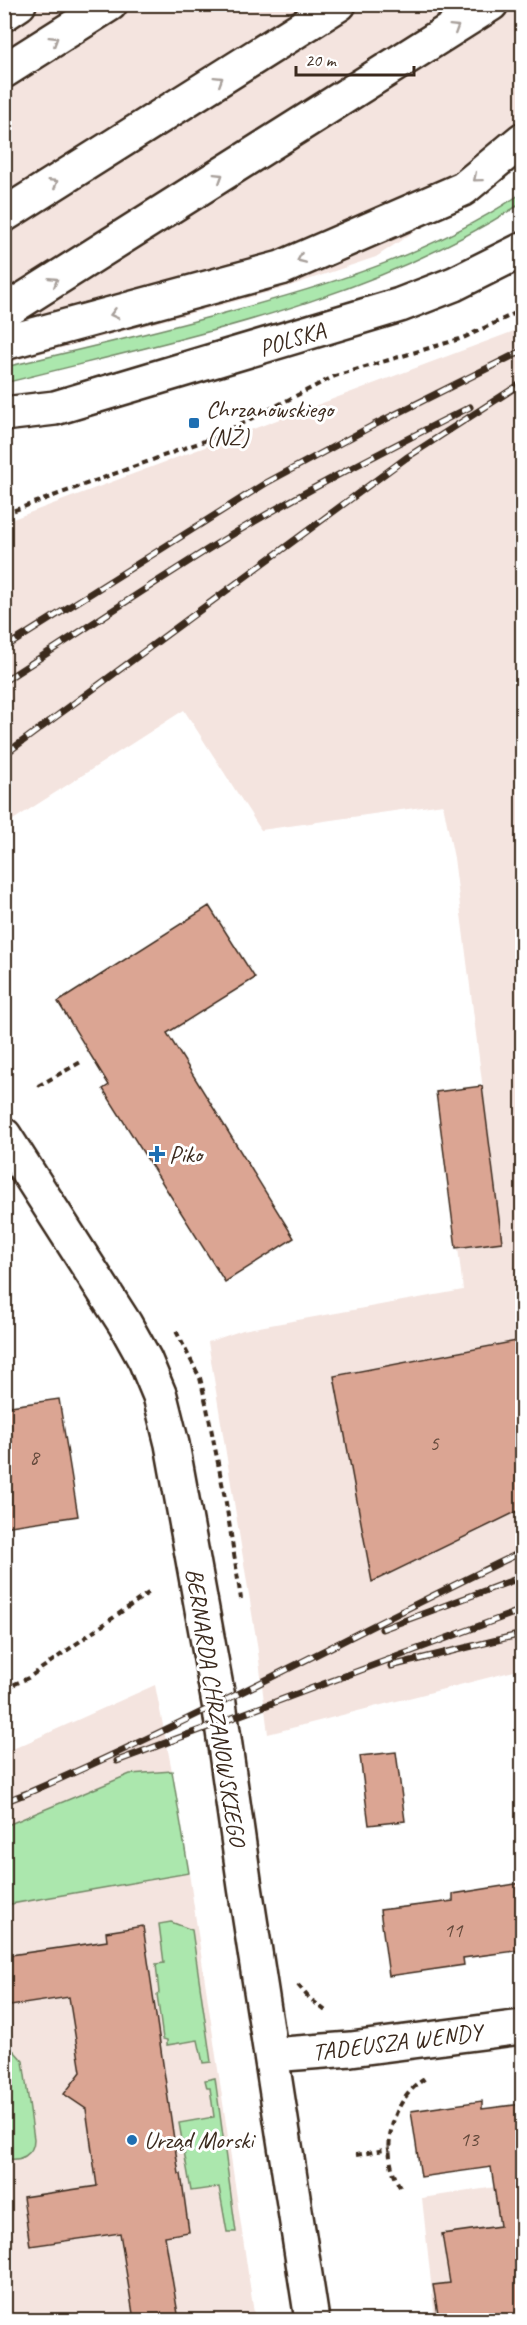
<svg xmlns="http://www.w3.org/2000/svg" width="527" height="2325" viewBox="0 0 527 2325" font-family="Caveat,sans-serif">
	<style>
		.built { fill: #f4e4df }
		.green { fill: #abe7ad; stroke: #738866; stroke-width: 1.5 }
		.building { fill: #dba593; stroke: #3b2a1e; stroke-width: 1.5 }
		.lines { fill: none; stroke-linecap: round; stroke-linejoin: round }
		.minor-casing { stroke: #3b2a1e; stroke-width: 38 }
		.highway-casing { stroke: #3b2a1e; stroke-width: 38 }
		.path { stroke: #3b2a1e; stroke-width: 4; stroke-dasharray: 6 4.5; stroke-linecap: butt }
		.minor { stroke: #fff; stroke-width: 33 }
		.highway { stroke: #fff; stroke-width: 33 }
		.rail-casing { stroke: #3b2a1e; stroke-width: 7 }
		.rail { stroke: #fff; stroke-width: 4.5; stroke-dasharray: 14; stroke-linecap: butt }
		.oneway { stroke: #a79f9a }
		.poi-dot { fill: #1f6fb2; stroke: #fff; stroke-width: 2 }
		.labels { text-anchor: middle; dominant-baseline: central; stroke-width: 6; stroke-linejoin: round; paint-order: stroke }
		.number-label { font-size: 21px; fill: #63493b }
		.street-label { font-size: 24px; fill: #3b2a1e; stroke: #fff }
		.poi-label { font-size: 24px; fill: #3b2a1e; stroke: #fff; text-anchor: start }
	</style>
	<rect width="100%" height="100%" fill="#fff"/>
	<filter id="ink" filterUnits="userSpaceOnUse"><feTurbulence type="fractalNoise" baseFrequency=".0167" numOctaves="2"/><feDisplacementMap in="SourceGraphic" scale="12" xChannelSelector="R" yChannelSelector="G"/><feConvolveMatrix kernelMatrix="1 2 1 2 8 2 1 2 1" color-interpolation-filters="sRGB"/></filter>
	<g filter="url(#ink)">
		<!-- built -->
		<path class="built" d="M5,5H522V160L376,257L284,288L5,363Z
			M522,328V1669L268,1734L257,1644L208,1342L243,1330L463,1290L458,1248L502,1242L454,858L443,804L261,830L184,710L5,825V522Z
			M155,1685L172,1771L130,1774L5,1826L4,1753Z
			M189,1873L255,2320H5V1905Z
			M522,2183V2320H435L422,2198Z"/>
		<!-- green -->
		<path class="green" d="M522,193V203C367,303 181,338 5,383V367C84,349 164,330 243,308C342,281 436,251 522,193Z
			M172,1771L189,1873L5,1905V1826L130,1774Z
			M171,1922L192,1930L211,2062L203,2063L198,2040L167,2045V2040L163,2039L157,1994L159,1993L156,1964L164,1963L159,1924Z
			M5,2048L14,2051L23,2061L34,2139C34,2155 20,2162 5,2158Z
			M215,2078L236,2232H227L219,2187L191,2191L179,2123L214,2117L210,2088H207L205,2080Z"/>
		<!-- building -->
		<path class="building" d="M209,906L255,978L167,1033L294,1238L225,1282L103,1089L109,1085L58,1002Z
			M482,1086L502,1242L456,1248L436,1092Z
			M522,1340V1509L372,1582L334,1376Z
			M59,1399L78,1516L4,1527V1407Z
			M396,1752L405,1821L369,1825L360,1756Z
			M522,1883V1950L463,1958L464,1965L389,1976L380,1910L453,1901V1894Z
			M143,1926L179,2174H181L189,2232L165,2236L179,2320H134L120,2233L30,2246L23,2197L97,2186L86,2109L64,2094L81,2072L69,1997L4,2007V1956L107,1941L106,1932Z
			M482,2101V2109L522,2104V2320H439L433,2285L450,2283L442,2234L500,2226L491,2167L421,2177L411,2111Z"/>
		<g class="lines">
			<!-- minor casing -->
			<g class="minor-casing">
				<path id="minor" d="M4,14L19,4
					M4,71L110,4
					M4,215L339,4
					M4,312L491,4
					M4,343L281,268L463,189L522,140
					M4,1135L125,1324L145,1360L160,1396L172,1444L219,1703L245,1887L312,2320
					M271,2055L351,2049L522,2027"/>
			</g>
			<!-- highway casing -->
			<g class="highway-casing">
				<path id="highway" d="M4,414L55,408L400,305L454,284L522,250"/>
			</g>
			<!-- path -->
			<path class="path" d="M4,514L215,437L335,376L463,338L522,310
				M38,1086L81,1062
				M176,1331L200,1378L206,1403L226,1503L241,1599
				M4,1689L28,1678L151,1591
				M298,1985L309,1998L327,2012
				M356,2155L390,2149
				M400,2187C379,2152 390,2100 426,2078"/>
			<!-- minor -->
			<use href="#minor" class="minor"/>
			<!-- highway -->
			<use href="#highway" class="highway"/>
			<!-- rail casing -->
			<g class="rail-casing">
				<path id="rail" d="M4,648L266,483L372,426L522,351
					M4,681C73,637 141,591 210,548C294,496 382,452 470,407
					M4,755L406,458L522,383
					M382,1629L522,1577
					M391,1666L522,1634
					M117,1761L522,1610
					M23,1795C193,1722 355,1632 522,1552
					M4,1802L30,1792"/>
			</g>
			<!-- rail -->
			<use href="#rail" class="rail"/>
		</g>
		<!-- one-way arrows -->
		<defs><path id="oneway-chevron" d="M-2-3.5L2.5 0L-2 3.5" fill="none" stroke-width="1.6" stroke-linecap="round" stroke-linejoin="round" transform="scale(1.5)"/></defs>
		<g class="oneway">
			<use href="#oneway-chevron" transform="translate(455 28) rotate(-32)"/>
			<use href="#oneway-chevron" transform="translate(54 40) rotate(-32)"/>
			<use href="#oneway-chevron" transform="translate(219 80) rotate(-32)"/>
			<use href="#oneway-chevron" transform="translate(219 177) rotate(-32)"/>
			<use href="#oneway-chevron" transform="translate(477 178) rotate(140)"/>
			<use href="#oneway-chevron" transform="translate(54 183) rotate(-32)"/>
			<use href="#oneway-chevron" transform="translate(301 259) rotate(157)"/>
			<use href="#oneway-chevron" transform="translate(54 281) rotate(-32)"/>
			<use href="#oneway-chevron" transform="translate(114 314) rotate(165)"/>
		</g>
	</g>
	<!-- markers -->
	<g class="poi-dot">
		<rect x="188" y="417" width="12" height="12" rx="3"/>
		<path d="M154 1145h6v6h6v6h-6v6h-6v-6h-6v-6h6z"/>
		<circle cx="132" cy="2140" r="6"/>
	</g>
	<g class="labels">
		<!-- number labels -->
		<g class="number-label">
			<text x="434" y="1443">5</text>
			<text x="34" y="1457">8</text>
			<text x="453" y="1930">11</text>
			<text x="469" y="2139">13</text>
		</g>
		<!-- street labels -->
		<g class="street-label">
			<text transform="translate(292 339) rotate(-17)">POLSKA</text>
			<text transform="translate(216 1707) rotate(81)">BERNARDA CHRZANOWSKIEGO</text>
			<text transform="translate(397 2042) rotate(-7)">TADEUSZA WENDY</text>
		</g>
		<!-- poi labels -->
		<g class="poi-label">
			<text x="206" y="409">Chrzanowskiego<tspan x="206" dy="28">(NŻ)</tspan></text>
			<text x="169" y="1154">Piko</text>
			<text x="144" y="2140">Urząd Morski</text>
		</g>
	</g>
	<!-- margin -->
	<rect width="527" height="2325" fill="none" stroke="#fff" stroke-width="24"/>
	<rect x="12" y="12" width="503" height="2301" fill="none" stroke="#3b2a1e" stroke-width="2" filter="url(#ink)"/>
	<!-- scale -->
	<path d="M296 66v9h118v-9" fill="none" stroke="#3b2a1e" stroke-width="3"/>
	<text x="305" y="66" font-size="18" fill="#3b2a1e" stroke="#ffffff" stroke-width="4.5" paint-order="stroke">20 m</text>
</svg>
